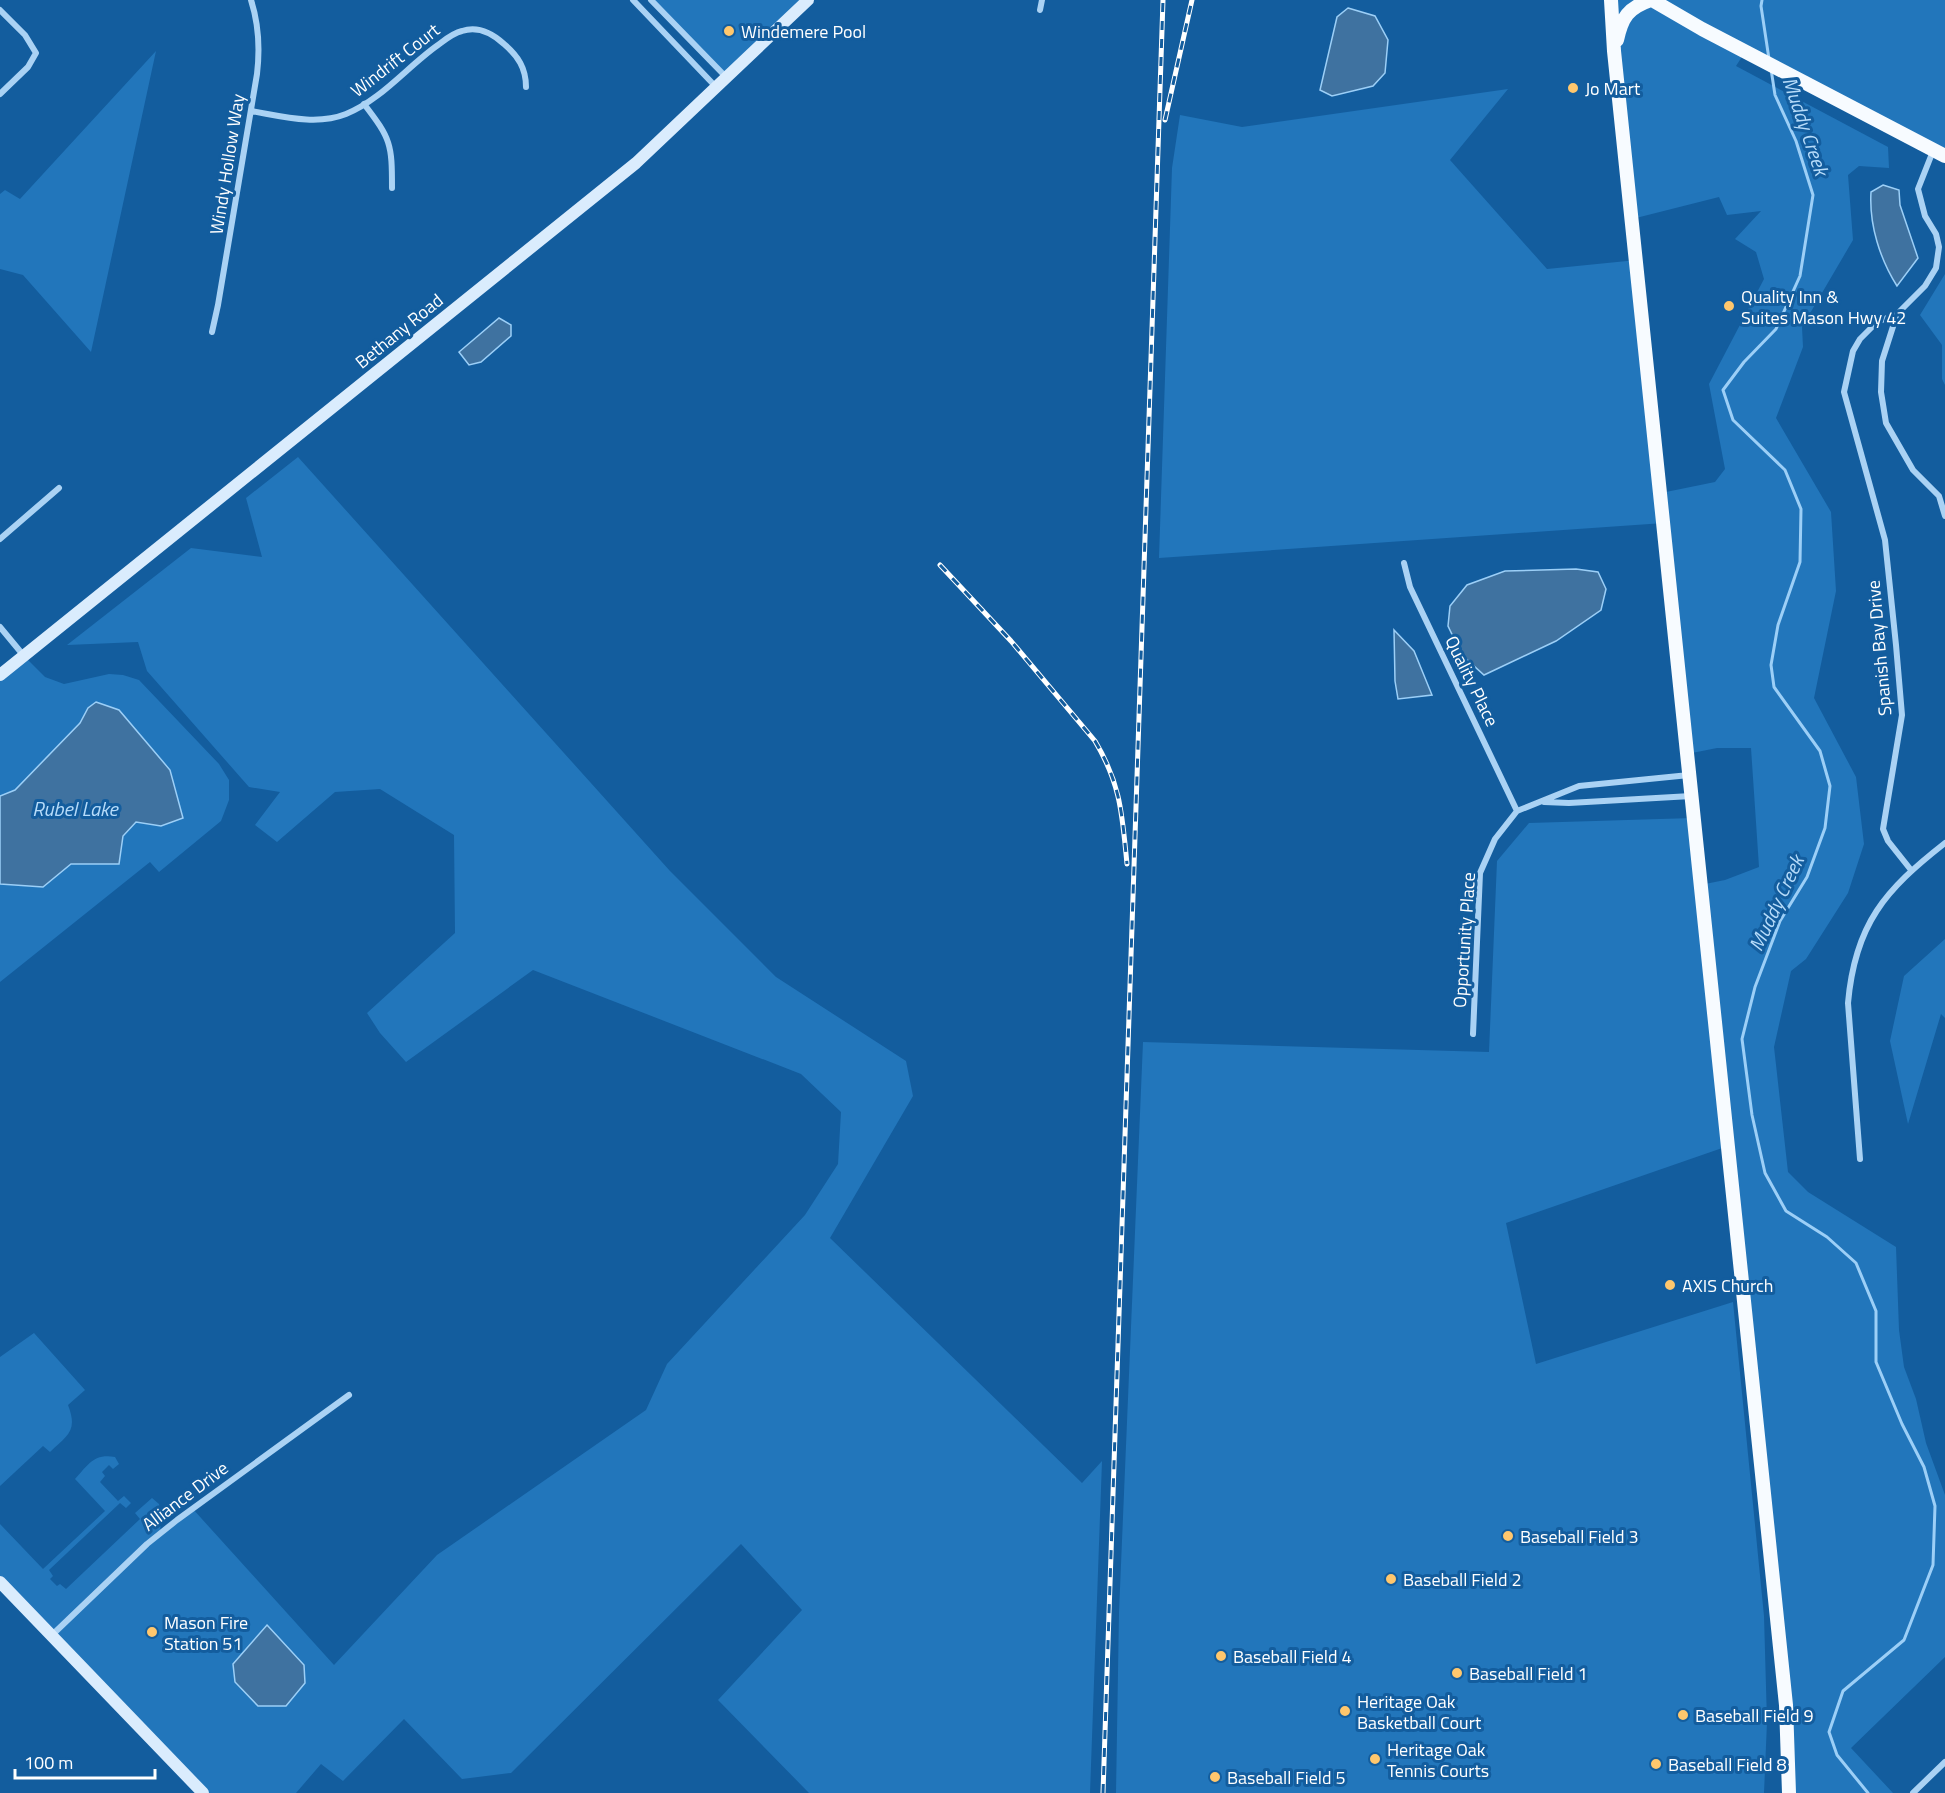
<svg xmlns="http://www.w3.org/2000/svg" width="1945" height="1793" viewBox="0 0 1945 1793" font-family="'Titillium Web',sans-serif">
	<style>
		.green { fill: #2276bb }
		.water { fill: #3f72a0; stroke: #9ccff7; stroke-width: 1.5 }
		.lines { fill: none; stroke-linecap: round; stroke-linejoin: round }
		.stream { stroke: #9ccff7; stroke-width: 3 }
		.minor { stroke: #aad2f4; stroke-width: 6 }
		.secondary { stroke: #daecfd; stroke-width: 12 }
		.primary { stroke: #f7fbff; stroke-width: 14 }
		.rail-casing { stroke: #fff; stroke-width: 5 }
		.rail { stroke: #135d9e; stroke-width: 3; stroke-dasharray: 9; stroke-linecap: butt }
		.poi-dot { fill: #ffc76d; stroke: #135d9e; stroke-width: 2 }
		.labels { text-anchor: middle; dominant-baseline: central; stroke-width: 6; stroke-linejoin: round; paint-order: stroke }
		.poi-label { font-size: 18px; fill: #fff; stroke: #135d9e; text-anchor: start }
		.street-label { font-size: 18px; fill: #fff; stroke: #135d9e }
		.water-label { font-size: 20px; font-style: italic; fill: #b7dcfa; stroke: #135d9e }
	</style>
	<rect width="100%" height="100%" fill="#135d9e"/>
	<!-- green -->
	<path class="green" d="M651,0H808L727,79Z
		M1613,0H1945V156L1745,52L1736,66L1888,147L1889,168L1859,166L1848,175L1853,240L1802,327L1803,347L1776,418L1831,512L1836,591L1814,698L1856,777L1864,844L1848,893L1806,959L1791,971L1774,1047L1788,1172L1808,1192L1896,1247L1899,1330L1904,1367L1916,1399L1926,1443L1945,1495V1657L1851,1748L1893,1793H1787L1786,1705L1728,1146L1506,1223L1536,1364L1733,1302L1764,1616L1767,1722L1764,1793H1116L1119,1612L1143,1042L1489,1052L1497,861L1529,823L1693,818L1700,885L1725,880L1759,867L1751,748H1717L1687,754L1664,523L1159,558L1172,168L1180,115L1242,127L1508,89L1450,160L1547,269L1637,260L1661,493L1715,482L1725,469L1709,384L1764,279L1756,252L1735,239L1761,211L1727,215L1719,197L1632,219Z
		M156,51L91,352L23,275L0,269V194L5,190L20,199Z
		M1945,274V385L1942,379V345L1920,315Z
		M298,457L670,871L776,977L906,1061L913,1096L830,1238L1082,1483L1102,1461L1090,1793H809L718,1700L802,1610L741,1544L511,1773L462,1779L404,1719L343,1781L321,1764L296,1793H203L0,1582V1524L43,1569L105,1511L75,1479C88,1465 94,1453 115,1457L119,1464L113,1469L109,1465L102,1472L105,1476L100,1482L118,1501L124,1496L131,1503L126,1508L120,1503L49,1570L53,1576L50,1579L57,1586L60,1584L66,1589L140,1519L135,1513L152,1498L159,1504L161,1520L160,1533L192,1508L334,1665L437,1555L646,1410L667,1364L805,1215L838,1164L841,1112L801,1074L533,970L406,1062L380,1033L367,1013L455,933L454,835L380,789L335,792L277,842L255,825L280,792L249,787L147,671L138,642L67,645L191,548L262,557L246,498Z
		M24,656L45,677L64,684L109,674L123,675L139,680L219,764L229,780V800L221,821L159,872L150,862L0,982V676Z
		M1945,939V1018L1941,1014L1908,1124L1890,1041L1904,976Z
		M34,1333L85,1390L68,1405C78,1431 68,1435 50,1452L43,1446L0,1486V1357Z"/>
	<!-- water -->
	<path class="water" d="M1348,8L1375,16L1388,40L1385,73L1373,86L1332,96L1320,90L1337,17Z
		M1883,185L1899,190L1900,205L1918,258L1897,286C1880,259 1869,225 1871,192Z
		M499,318L511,325V336L481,362L469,365L459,352Z
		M1576,569L1598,572L1606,589L1601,610L1556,641L1484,675L1462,655L1448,626L1450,606L1467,585L1505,571Z
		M1394,630L1414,651L1432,695L1398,699L1395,681Z
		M96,702L119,710L170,770L183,818L161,826L136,822L123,836L119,864H71L43,887L0,884V796L15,790L80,723L88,708Z
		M267,1625L304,1665L305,1683L286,1706H258L235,1682L233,1664Z"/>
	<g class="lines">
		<!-- stream -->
		<path class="stream" d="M1762,0L1761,6L1769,59
			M1771,69L1775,95L1796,141L1813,195L1800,276L1776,329L1744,362L1723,390L1733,420L1785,470L1801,509L1800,562L1778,625L1771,665L1774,687L1820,751L1830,786L1825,828L1807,877L1780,921L1755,987L1742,1039L1752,1115L1765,1173L1786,1211L1827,1237L1856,1263L1876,1311V1362L1902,1424L1924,1467L1935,1506L1933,1565L1904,1640L1843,1691L1829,1732L1837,1755L1868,1793"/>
		<!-- minor -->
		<path class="minor" d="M633,0L717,88
			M651,0L727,78
			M0,10L25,35L36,53L28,67L0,94
			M1040,10L1042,0
			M364,104C391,139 392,144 392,188
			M251,111C281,116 316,126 346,114C381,100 408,66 438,45C446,39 453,33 462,31C477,26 492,33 504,44C518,56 526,68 526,87
			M1933,151L1918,189L1925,216L1936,234L1939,247L1936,268L1925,286L1897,314L1882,361L1881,392L1886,423L1913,470L1939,496L1945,516
			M1897,314L1877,322L1860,339L1853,351L1844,392L1885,540L1896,645L1902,715L1883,829L1888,841L1911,870
			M212,332L218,305L257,74C260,49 259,25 251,0
			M0,539L59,488
			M1404,563L1410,587L1517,811
			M0,627L24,656
			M1544,802L1569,803L1691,796
			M1473,1034L1480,873L1495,839L1517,811L1579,786L1689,775
			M1860,1159L1848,1003C1855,924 1885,890 1945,843
			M51,1636L147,1544L177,1520L349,1395
			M1913,1793L1945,1762"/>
		<!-- secondary -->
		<path class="secondary" d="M0,675L636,163L808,0
			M0,1582L203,1793"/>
		<!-- primary -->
		<path class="primary" d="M1611,0L1614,51L1786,1705L1789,1793
			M1652,0L1702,29L1945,156
			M1617,40C1622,17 1628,8 1651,0"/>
		<!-- rail casing -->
		<g class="rail-casing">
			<path id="rail" d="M1165,120L1192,0
				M940,565L1011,641L1095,741C1121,785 1122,814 1127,864
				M1103,1793L1163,0"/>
		</g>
		<!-- rail -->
		<use href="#rail" class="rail"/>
	</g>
	<!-- markers -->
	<g class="poi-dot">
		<circle cx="729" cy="31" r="6"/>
		<circle cx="1573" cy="88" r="6"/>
		<circle cx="1729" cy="306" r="6"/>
		<circle cx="1670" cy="1285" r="6"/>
		<circle cx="1508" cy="1536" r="6"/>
		<circle cx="1391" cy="1579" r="6"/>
		<circle cx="152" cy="1632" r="6"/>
		<circle cx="1221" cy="1656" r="6"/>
		<circle cx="1457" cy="1673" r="6"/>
		<circle cx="1345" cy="1711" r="6"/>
		<circle cx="1683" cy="1715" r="6"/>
		<circle cx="1375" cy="1759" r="6"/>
		<circle cx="1656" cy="1764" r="6"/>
		<circle cx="1215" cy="1777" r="6"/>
	</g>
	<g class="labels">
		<!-- poi labels -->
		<g class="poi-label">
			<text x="741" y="31">Windemere Pool</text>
			<text x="1585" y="88">Jo Mart</text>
			<text x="1741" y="296">Quality Inn &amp;<tspan x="1741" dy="21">Suites Mason Hwy 42</tspan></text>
			<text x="1682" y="1285">AXIS Church</text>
			<text x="1520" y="1536">Baseball Field 3</text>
			<text x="1403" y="1579">Baseball Field 2</text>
			<text x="164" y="1622">Mason Fire<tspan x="164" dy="21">Station 51</tspan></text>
			<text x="1233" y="1656">Baseball Field 4</text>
			<text x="1469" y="1673">Baseball Field 1</text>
			<text x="1357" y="1701">Heritage Oak<tspan x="1357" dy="21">Basketball Court</tspan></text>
			<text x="1695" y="1715">Baseball Field 9</text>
			<text x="1387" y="1749">Heritage Oak<tspan x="1387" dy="21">Tennis Courts</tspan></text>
			<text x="1668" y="1764">Baseball Field 8</text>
			<text x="1227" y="1777">Baseball Field 5</text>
		</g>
		<!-- street labels -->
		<g class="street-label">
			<text transform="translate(395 60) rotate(-38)">Windrift Court</text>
			<text transform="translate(227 164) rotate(-81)">Windy Hollow Way</text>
			<text transform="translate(399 331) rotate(-39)">Bethany Road</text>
			<text transform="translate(1879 648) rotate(-95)">Spanish Bay Drive</text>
			<text transform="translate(1472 681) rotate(64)">Quality Place</text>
			<text transform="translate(1464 940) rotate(-86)">Opportunity Place</text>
			<text transform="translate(185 1496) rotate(-37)">Alliance Drive</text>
		</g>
		<!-- water labels -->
		<g class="water-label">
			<text transform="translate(1806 126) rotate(71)">Muddy Creek</text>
			<text x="75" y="808">Rubel Lake</text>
			<text transform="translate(1776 903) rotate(-65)">Muddy Creek</text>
		</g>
	</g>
	<!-- scale -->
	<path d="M15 1769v9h140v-9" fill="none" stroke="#ffffff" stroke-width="3"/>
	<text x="24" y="1769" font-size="18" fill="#ffffff" stroke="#135d9e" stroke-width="4.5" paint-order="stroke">100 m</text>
</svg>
